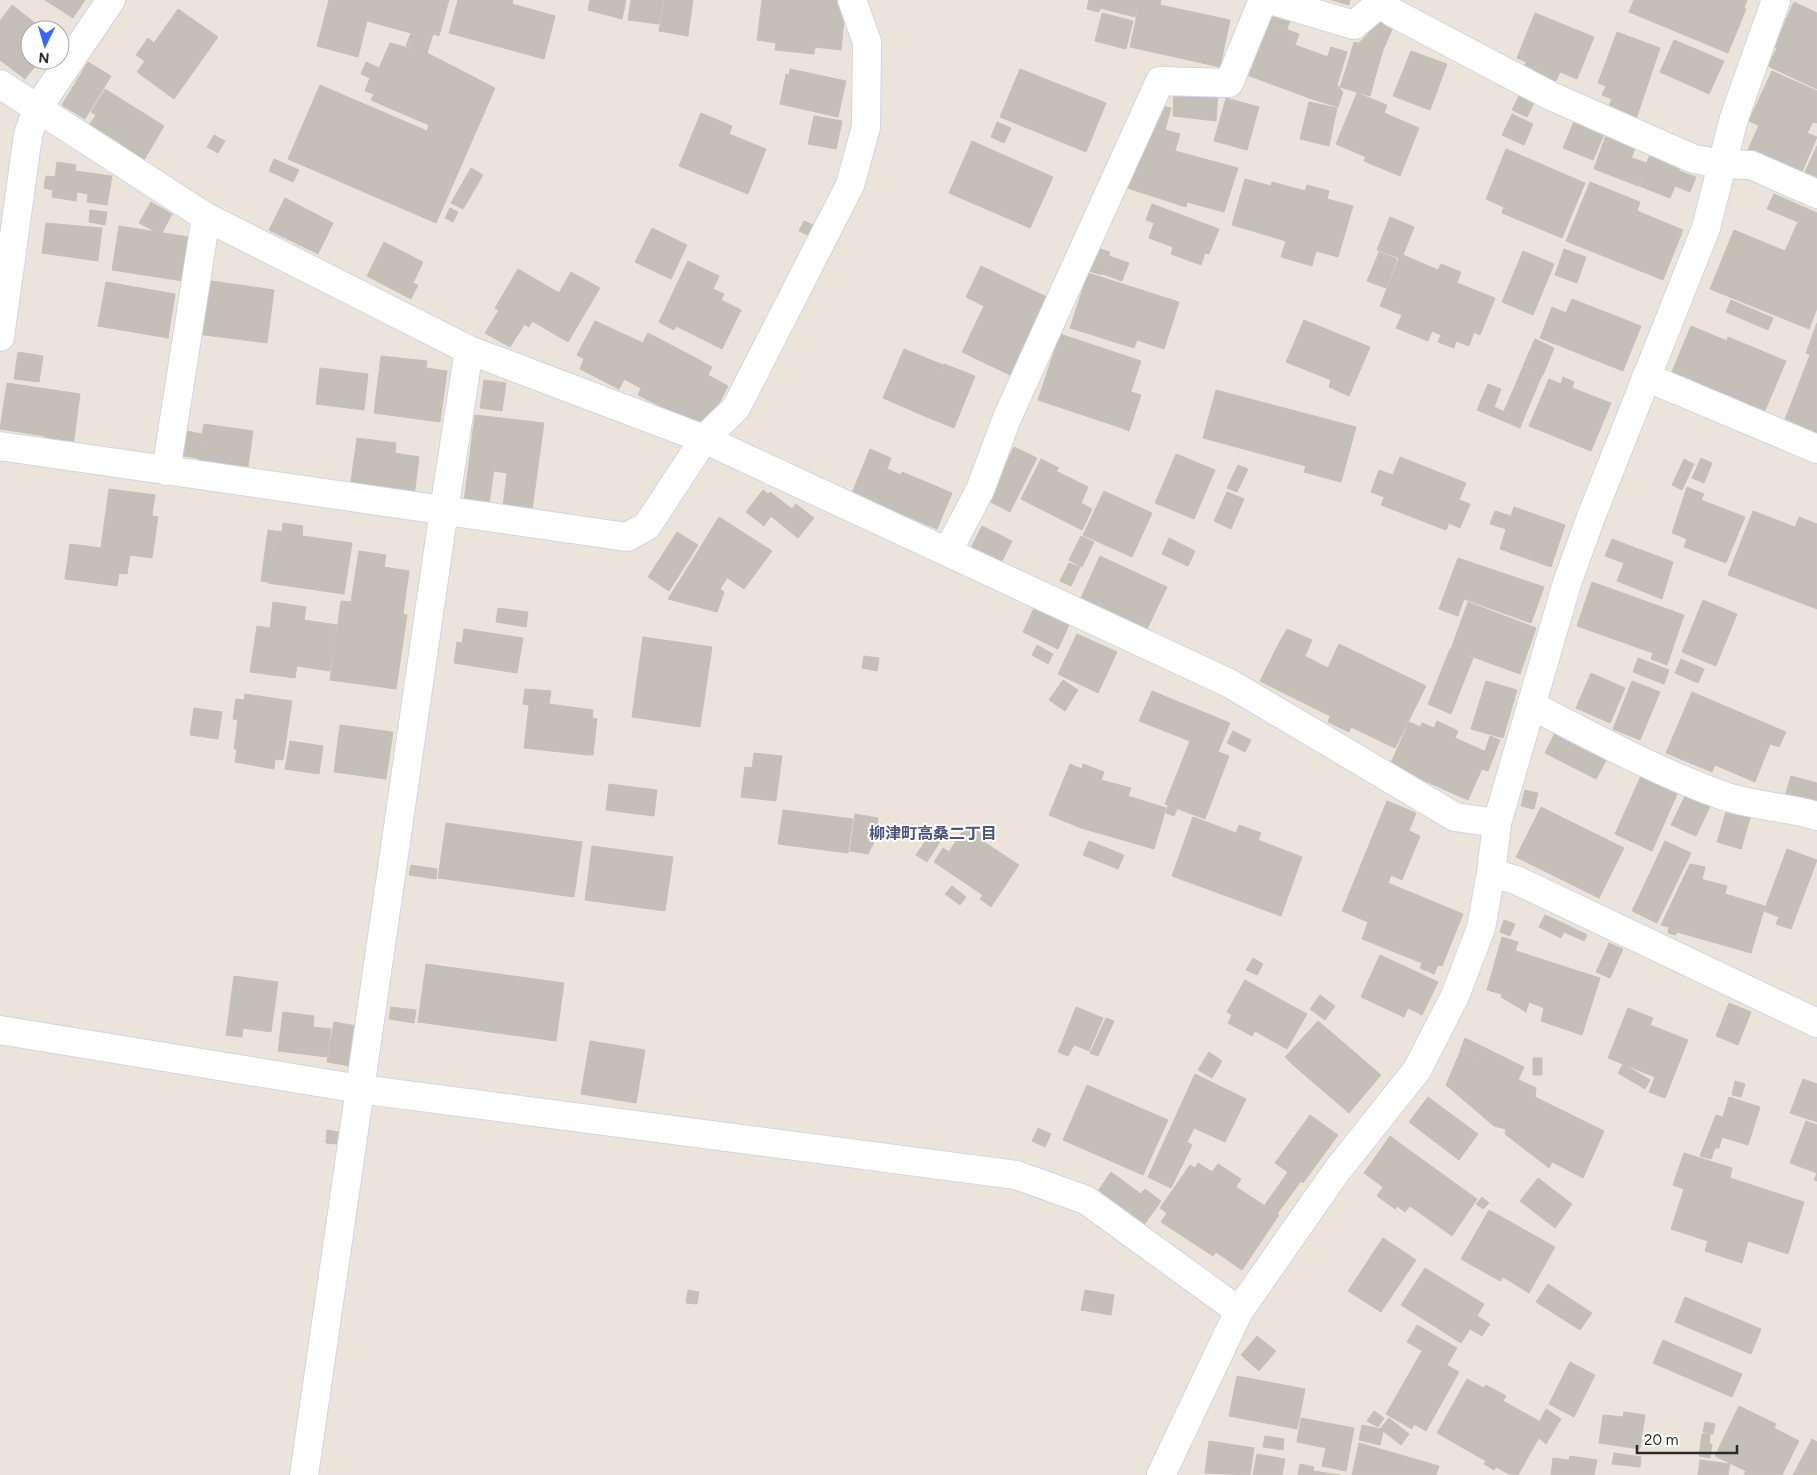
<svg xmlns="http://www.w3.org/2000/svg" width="1817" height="1475" viewBox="0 0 1817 1475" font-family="Figtree,'Noto Sans JP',sans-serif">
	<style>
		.building { fill: #c4bfb7; stroke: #c8c0b5 }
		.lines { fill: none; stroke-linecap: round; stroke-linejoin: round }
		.street-casing { stroke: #d0d5e3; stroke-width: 30 }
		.street { stroke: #fff; stroke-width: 28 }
		.labels { text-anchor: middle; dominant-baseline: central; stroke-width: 4; stroke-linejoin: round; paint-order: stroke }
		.neighbourhood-label { font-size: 16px; font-weight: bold; fill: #49557c; stroke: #fff }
	</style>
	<rect width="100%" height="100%" fill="#ece4db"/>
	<!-- building -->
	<path class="building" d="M45,0H85L73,18Z
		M329,0H449L439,36L433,34L427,53L406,46L411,33L367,21L358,57L317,46Z
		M458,0H513L512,4L555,16L544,59L449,33Z
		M590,0H626L622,19L588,10Z
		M631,0H663L659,24L628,20Z
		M664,0H693L688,36L659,31Z
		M762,0H846L841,50L815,47L814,54L775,50L776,43L757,40Z
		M1089,0H1140L1135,17L1100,8L1099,12L1087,9Z
		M1140,0H1161L1160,5L1230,20L1220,67L1130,47Z
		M1332,0H1350L1349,5Z
		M1634,0H1724L1746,9L1728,53L1629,12Z
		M1724,0H1747L1744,8Z
		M1794,2L1817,13V89L1768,66L1777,48L1774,47Z
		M12,5L44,30H30V60H40L25,79L0,60V21Z
		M1268,8L1292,15L1287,29L1264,21Z
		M178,9L218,37L174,99L137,72L145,61L136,55L148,38L154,43Z
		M1102,13L1133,21L1126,49L1095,41Z
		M1535,13L1594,37L1577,79L1560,72L1556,81L1524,68L1526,62L1517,58Z
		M1381,20L1394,25L1383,50L1359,43Z
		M1264,21L1299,34L1295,45L1328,57L1312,99L1244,74Z
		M1617,32L1660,48L1635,122L1607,111L1612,99L1602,95L1606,86L1598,83Z
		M1674,40L1724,61L1709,94L1660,72Z
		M1354,42L1383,50L1376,74L1347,66Z
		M390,43L427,53L495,88L436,223L288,159L320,85L427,131L429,125L371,100L374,94L365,91L370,78L361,74L366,62L379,68Z
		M1331,47L1347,52L1337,85L1343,92L1338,107L1312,99Z
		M1411,51L1447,64L1430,110L1393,96Z
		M88,62L111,76L85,119L62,105Z
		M1347,66L1376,74L1370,96L1340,87Z
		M790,69L846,81L838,117L780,104L786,74L789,75Z
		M1020,69L1106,103L1086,152L1000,117Z
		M1772,71L1817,91V123L1813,122L1807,133L1817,137L1801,174L1748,150L1759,125L1772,131L1777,120L1754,110Z
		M105,89L164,126L141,165L88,127L96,115L91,112Z
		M1174,91L1218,93L1216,121L1173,116Z
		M1521,92L1536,99L1527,117L1512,110Z
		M1357,93L1387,105L1384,113L1419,128L1400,176L1364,161L1366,157L1336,144Z
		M1226,98L1259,107L1247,150L1214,141Z
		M1309,102L1337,108L1329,146L1300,139Z
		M1158,105L1171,108L1165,130L1180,134L1175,151L1238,168L1224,212L1187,202L1186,207L1121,186Z
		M1754,110L1777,120L1772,131L1749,121Z
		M701,113L732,126L729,134L766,149L748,194L679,166Z
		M1512,114L1533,124L1524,145L1502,135Z
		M814,116L842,121L836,149L808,144Z
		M1575,119L1605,132L1593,160L1563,148Z
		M997,122L1011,128L1004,143L991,137Z
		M1607,132L1637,143L1623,180L1594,169Z
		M214,135L225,141L218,153L207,147Z
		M972,141L1053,177L1030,228L949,193Z
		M1817,146V180V177L1805,172Z
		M1506,149L1585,183L1562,238L1502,213L1504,207L1486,199Z
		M1651,151L1682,162L1679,171L1696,177L1690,192L1675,186L1670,198L1639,186Z
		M1632,158L1647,163L1638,186L1623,180Z
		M274,159L299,170L293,182L269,171Z
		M57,162L76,165L75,171L112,176L107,205L87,202L88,194L77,192L76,201L52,197L53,190L44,188L46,176L55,177Z
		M471,168L483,175L463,209L451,203Z
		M1245,179L1271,186L1272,182L1305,191L1307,185L1329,191L1327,199L1353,206L1338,257L1316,251L1312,266L1281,257L1286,241L1232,225Z
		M1590,182L1640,202L1637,211L1683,230L1663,280L1566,241Z
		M1774,194L1817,213V308L1809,329L1710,289L1734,230L1785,251L1798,222L1767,209Z
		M285,198L333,223L318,254L269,230Z
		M151,202L172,214L162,233L154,231L139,223Z
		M1152,204L1219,229L1209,254L1205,253L1201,265L1171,254L1173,247L1149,238L1154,223L1146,220Z
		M450,208L458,212L453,222L445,218Z
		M90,210L107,212L105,225L89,222Z
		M1390,217L1414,227L1403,255L1438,270L1441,264L1461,272L1457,283L1495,298L1480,335L1474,332L1469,346L1456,341L1454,348L1438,342L1441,335L1432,331L1428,341L1396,328L1402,315L1380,306L1399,258L1377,250Z
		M804,221L815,226L810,236L799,231Z
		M46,223L102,228L98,261L42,253Z
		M119,226L189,237L183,281L112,270Z
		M652,228L687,245L671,279L635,262Z
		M384,242L423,262L413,283L418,285L411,299L367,276Z
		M1098,248L1110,252L1102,275L1089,271Z
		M1564,249L1586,257L1577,283L1555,275Z
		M1523,251L1554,264L1533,315L1502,302Z
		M1379,252L1397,259L1386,288L1367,281Z
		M1109,256L1129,263L1122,281L1103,274Z
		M688,261L719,276L713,289L724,294L721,300L741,310L722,349L676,326L674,330L659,322Z
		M981,266L1047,297L1010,375L962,352L984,306L966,297Z
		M518,269L559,293L571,272L600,288L568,342L532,321L529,327L495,308Z
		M1088,273L1179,302L1164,349L1137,340L1134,348L1070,328Z
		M205,280L274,290L267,343L197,334Z
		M106,282L175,294L168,338L98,326Z
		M1572,299L1641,326L1623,371L1540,338L1552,307L1566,313Z
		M1731,300L1773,318L1768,330L1726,312Z
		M499,310L524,325L510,347L485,333Z
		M1304,320L1370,347L1349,396L1329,387L1331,380L1286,362Z
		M595,321L643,343L619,389L580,369L584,359L577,355Z
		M1817,323V358L1806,353Z
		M1691,326L1727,341L1728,337L1786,361L1764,413L1671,374Z
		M648,333L692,356L665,409L638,395L641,388L624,379Z
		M1060,334L1141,361L1119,427L1038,400Z
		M1535,339L1554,348L1543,375L1523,366Z
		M904,349L943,365L922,415L883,398Z
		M18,352L43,356L39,382L14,379Z
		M1810,355L1817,358V435L1784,422Z
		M381,356L427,361L426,368L447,371L440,422L374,413Z
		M692,356L712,367L708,375L728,386L705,430L665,409Z
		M944,364L975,376L954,428L922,415Z
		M1523,367L1542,375L1523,420L1504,411Z
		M320,368L368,374L364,410L316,404Z
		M1563,377L1574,382L1572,388L1611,403L1591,451L1529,426L1549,379L1561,384Z
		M484,380L506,383L502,411L480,408Z
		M7,383L80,394L73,446L44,442L45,436L0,429Z
		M1488,384L1501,389L1494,407L1523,420L1520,428L1477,410Z
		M1216,390L1356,427L1341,482L1304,472L1306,466L1203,438Z
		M1131,392L1141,395L1129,431L1119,427Z
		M475,415L501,418L489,505L464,502Z
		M501,418L544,423L532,510L503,506L507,473L494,471Z
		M204,424L253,431L248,467L198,460Z
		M181,430L202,434L198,458L176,455Z
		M357,438L396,443L395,453L419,457L414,497L350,488Z
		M1014,447L1037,458L1010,512L987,500Z
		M870,449L891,458L887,469L901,475L902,472L952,493L937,529L852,493Z
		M1176,454L1215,470L1194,519L1155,503Z
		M1400,457L1466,483L1459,500L1470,504L1460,528L1449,523L1446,530L1381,505Z
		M1701,458L1712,463L1704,483L1692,478Z
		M1041,459L1059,468L1056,471L1088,487L1081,503L1092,509L1082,530L1021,499Z
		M1684,459L1694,464L1682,490L1672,485Z
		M1238,465L1248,469L1237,492L1227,488Z
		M1379,470L1393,475L1384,497L1371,492Z
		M1687,487L1704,494L1701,500L1745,517L1726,563L1684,547L1687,539L1672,533Z
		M109,489L155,495L152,516L158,517L152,558L130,555L127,574L119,573L117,586L96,583Z
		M763,490L768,494L770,492L792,509L796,504L814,518L798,538L771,516L764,526L746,512Z
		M1104,491L1152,513L1132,557L1083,535Z
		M1227,492L1244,499L1231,529L1214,521Z
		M1514,507L1565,525L1551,567L1500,549L1506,529L1490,524L1495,511L1511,516Z
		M1753,511L1795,527L1799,517L1817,524V609L1728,575Z
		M719,517L772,551L744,589L695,556Z
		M283,523L303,526L302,536L352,543L344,594L268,583L276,531L282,532Z
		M982,526L1012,541L1001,563L971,548Z
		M268,530L275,531L268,582L261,581Z
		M677,532L698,545L669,591L648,577Z
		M1081,536L1094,542L1082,567L1069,560Z
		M1169,538L1195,551L1188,566L1162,554Z
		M1612,539L1673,562L1662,599L1617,581L1624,563L1605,556Z
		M70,544L101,548L96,583L65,579Z
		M359,551L386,555L384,567L409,571L403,614L407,615L396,689L330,680L341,601L351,602Z
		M695,556L727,578L720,589L724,592L717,612L668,599Z
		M1100,556L1167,587L1147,629L1081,598Z
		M1458,558L1544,587L1531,623L1464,599L1458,616L1439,609Z
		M1069,563L1080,567L1071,586L1060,581Z
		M1592,582L1684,615L1667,665L1651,659L1653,653L1577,626Z
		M1703,600L1737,614L1716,666L1682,652Z
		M273,602L306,607L304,620L337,625L330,671L297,666L295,678L250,672L257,626L270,628Z
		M1468,602L1536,628L1520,674L1451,649Z
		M498,608L528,612L526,627L496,622Z
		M1034,608L1069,625L1058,649L1023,632Z
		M464,629L523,638L517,673L454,663L457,642L462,643Z
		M1287,629L1312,640L1305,656L1279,643Z
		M1077,634L1117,652L1098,693L1058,674Z
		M643,637L712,647L700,727L632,717Z
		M1279,643L1328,668L1339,644L1426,686L1395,748L1351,727L1349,732L1328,722L1330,716L1260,681Z
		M1037,645L1053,654L1048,664L1032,655Z
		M1450,649L1473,658L1451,714L1428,704Z
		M864,656L879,658L877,671L862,668Z
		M1638,658L1669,670L1664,684L1633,672Z
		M1681,659L1704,669L1698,683L1675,673Z
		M1591,673L1625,688L1610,723L1576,708Z
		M1063,680L1078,690L1065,711L1049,700Z
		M1486,681L1517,690L1503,738L1471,729Z
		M1632,681L1660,692L1640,740L1613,729Z
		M525,689L551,691L549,704L593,710L588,755L524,748L529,705L523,704Z
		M1152,691L1230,723L1218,752L1139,721Z
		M1692,692L1786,732L1779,747L1770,744L1755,782L1715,765L1712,772L1666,753Z
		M245,694L292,701L283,760L275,759L274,769L235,762L237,749H234L238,720L233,719L236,699L244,700Z
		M194,708L222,712L218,739L190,735Z
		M592,718L597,719L593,755H588Z
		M1437,721L1458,731L1455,738L1489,753L1468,800L1400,770L1401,767L1391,763L1409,722L1420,727L1422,723L1434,728Z
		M340,725L393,732L386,779L334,772Z
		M1557,729L1609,755L1596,779L1545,753Z
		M1233,731L1251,740L1245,752L1227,743Z
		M1490,736L1500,740L1488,771L1482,769L1489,753L1485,751Z
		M290,741L323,746L319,774L285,769Z
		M1190,741L1229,756L1205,819L1165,804Z
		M754,753L782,756L776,801L741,797L745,767L752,768Z
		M1070,764L1082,769L1083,764L1104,772L1101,780L1131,788L1128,796L1166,808L1154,849L1081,828L1049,815Z
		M1641,776L1678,792L1652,851L1615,834Z
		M1791,776L1817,783V808L1784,799Z
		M609,784L657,790L654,816L606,810Z
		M1689,788L1713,800L1696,836L1671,825Z
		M1525,790L1538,793L1534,809L1521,806Z
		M1387,801L1416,813L1388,883L1463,914L1442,966L1438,965L1434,974L1420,968L1422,963L1362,939L1368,922L1342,911Z
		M1168,806L1177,809L1174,816L1166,813Z
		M1541,807L1624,848L1599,898L1516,857Z
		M1727,808L1751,815L1741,849L1717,842Z
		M783,810L853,819L848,853L778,844Z
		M855,814L878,818L876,838L868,854L850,851Z
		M1193,817L1236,833L1239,825L1261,833L1258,840L1302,857L1281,916L1172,876Z
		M446,823L582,842L574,897L438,878Z
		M967,824L987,838L984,842L1019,865L991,907L980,899L983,895L934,862L943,848L949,852Z
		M1409,831L1420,836L1402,880L1391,875Z
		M931,833L941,840L927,862L916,855Z
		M1089,841L1124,855L1118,869L1083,855Z
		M1665,841L1691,853L1657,923L1632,911Z
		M592,846L673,857L665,911L585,900Z
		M1787,849L1817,860L1791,929L1776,924L1779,917L1764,911Z
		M1690,864L1705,867L1702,879L1697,878L1687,911L1683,910L1676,935L1668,933L1669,927L1661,925Z
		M411,865L437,869L436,879L409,875Z
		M1697,878L1727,886L1725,894L1765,906L1751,953L1677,932L1683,910L1687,911Z
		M952,886L966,897L960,905L945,894Z
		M1545,915L1567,925L1561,938L1539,927Z
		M1504,920L1515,924L1510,936L1500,932Z
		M1567,925L1587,935L1584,941L1564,932Z
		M1502,937L1518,942L1502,994L1487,990Z
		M1609,943L1623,949L1610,978L1596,972Z
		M1516,951L1600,978L1582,1035L1541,1021L1544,1008L1529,1002L1526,1012L1501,997Z
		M1380,955L1438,982L1422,1015L1408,1008L1404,1017L1361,997Z
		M1253,958L1263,964L1257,975L1246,970Z
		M426,964L564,983L556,1041L418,1022Z
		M234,976L278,982L271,1032L243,1028L242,1037L226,1035Z
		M1245,980L1307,1014L1287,1049L1255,1031L1252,1036L1228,1023L1232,1015L1227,1012Z
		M1320,995L1335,1006L1325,1020L1310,1009Z
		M1729,1003L1751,1012L1738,1045L1716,1036Z
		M391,1007L416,1010L414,1023L389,1019Z
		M1076,1007L1103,1018L1089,1051L1063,1040Z
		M1628,1008L1653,1018L1650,1025L1688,1040L1665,1098L1649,1092L1655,1077L1608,1058Z
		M283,1012L314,1016L313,1027L331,1029L327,1057L278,1051Z
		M1106,1018L1114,1021L1098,1056L1090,1053Z
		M1318,1021L1331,1032L1313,1053L1308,1048L1293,1065L1285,1057Z
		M334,1022L357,1026L350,1066L327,1062Z
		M1331,1032L1381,1075L1349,1113L1293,1065L1308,1048L1313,1053Z
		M1465,1038L1524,1067L1518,1080L1460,1051Z
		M1063,1040L1074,1045L1068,1056L1058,1052Z
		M590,1041L645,1050L636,1103L581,1094Z
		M1209,1052L1222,1061L1212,1078L1198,1070Z
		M1460,1052L1536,1088L1535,1097L1604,1131L1583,1178L1552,1162L1549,1168L1505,1134L1506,1129L1494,1126L1446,1085Z
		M1533,1058H1542V1075H1533Z
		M1623,1064L1650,1080L1645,1089L1618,1073Z
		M1195,1074L1246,1099L1225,1142L1194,1128L1187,1142L1192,1145L1171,1188L1148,1177Z
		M1803,1079L1817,1084V1122L1790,1113Z
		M1735,1081L1745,1084L1741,1097L1732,1095Z
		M1087,1085L1168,1120L1143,1175L1063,1140Z
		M1428,1097L1478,1134L1459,1160L1409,1122Z
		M1729,1097L1760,1107L1748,1145L1722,1137L1719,1148H1715L1711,1159L1700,1156L1716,1115L1723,1117Z
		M1310,1115L1338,1135L1303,1183L1301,1181L1277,1214L1264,1206L1288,1172L1275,1163Z
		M1806,1121L1817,1125V1181L1814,1180L1817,1173L1790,1163Z
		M1038,1128L1051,1134L1045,1147L1032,1141Z
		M327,1130L339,1132L337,1144L326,1143Z
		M1390,1136L1409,1150L1383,1187L1364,1173Z
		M1409,1150L1477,1199L1452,1236L1410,1206L1405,1212L1397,1206L1395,1209L1377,1196Z
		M1684,1153L1732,1168L1730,1178L1804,1202L1788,1254L1748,1241L1742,1263L1705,1251L1708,1241L1671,1229L1684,1189L1673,1185Z
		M1198,1163L1212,1172L1218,1164L1241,1179L1236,1187L1279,1215L1242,1270L1216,1252L1213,1256L1161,1222L1167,1213L1160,1208L1190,1165L1195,1168Z
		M1111,1172L1141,1194L1145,1189L1161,1201L1144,1225L1098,1191Z
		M1538,1178L1572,1204L1555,1228L1520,1201Z
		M1482,1197L1489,1203L1483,1209L1476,1204Z
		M1489,1210L1555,1247L1529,1293L1503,1277L1500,1281L1461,1259Z
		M1383,1238L1416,1260L1381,1312L1348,1291Z
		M1425,1268L1484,1304L1477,1316L1490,1324L1482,1336L1470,1329L1461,1343L1401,1305Z
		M1548,1284L1592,1313L1580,1330L1536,1302Z
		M688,1290L699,1292L697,1304L686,1303Z
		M1085,1290L1114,1295L1111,1315L1081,1310Z
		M1685,1297L1761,1329L1751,1354L1675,1322Z
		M1417,1325L1457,1348L1447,1365L1407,1342Z
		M1257,1336L1276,1351L1259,1371L1241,1355Z
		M1663,1340L1742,1374L1732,1397L1653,1363Z
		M1422,1351L1459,1372L1426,1431L1414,1424L1412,1429L1386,1414Z
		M1570,1362L1595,1375L1574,1417L1549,1404Z
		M1237,1376L1305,1389L1297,1429L1229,1416Z
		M1467,1379L1484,1388L1486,1385L1506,1396L1503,1401L1546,1425L1518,1475H1511L1496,1467L1494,1470L1484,1464L1486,1461L1437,1433Z
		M1739,1406L1776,1424L1774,1428L1799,1441L1782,1475H1744L1746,1471L1715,1456Z
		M1546,1409L1561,1419L1546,1444L1539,1438L1546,1425L1540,1421Z
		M1374,1411L1384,1418L1378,1427L1367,1421Z
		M1624,1412L1645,1415L1640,1449L1599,1443L1603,1415L1623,1417Z
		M1301,1418L1354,1428L1346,1471L1322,1466L1326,1448L1297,1442Z
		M1389,1418L1409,1434L1401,1445L1383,1431L1380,1445L1359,1440L1362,1425L1380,1429Z
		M1705,1422L1715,1424L1713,1434L1703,1432Z
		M1702,1434H1710L1709,1444H1712L1710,1458L1699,1456Z
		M1265,1436L1284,1439L1283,1450L1263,1447Z
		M1812,1439L1817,1442V1475H1793Z
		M1209,1441L1254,1448L1250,1475L1205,1473Z
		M1359,1443L1439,1466L1436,1475H1352Z
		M1614,1453L1641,1457L1640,1467L1612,1464Z
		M1257,1454L1285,1459L1282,1475H1253Z
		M1570,1456L1597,1460L1594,1475H1551L1553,1458L1569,1460Z
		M1700,1460L1730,1464L1728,1475H1698Z
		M1300,1464L1314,1467L1313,1471L1340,1475H1298Z"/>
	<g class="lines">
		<!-- street casing -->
		<g class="street-casing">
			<path id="street" d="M1270,0L1354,25L1380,3
				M1378,0L1392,12L1551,96L1694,159L1722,164L1751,165L1817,194
				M0,84L206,217L469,350L704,439L1229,683L1455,817L1497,823
				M0,337L28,135L37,109L111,0
				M1646,377L1817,449
				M0,446L627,537L647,526L704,439L736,408L850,185L866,127L867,42L852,0
				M166,471L206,217
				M948,551L980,490L1007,418L1160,81L1229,83L1263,0
				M1531,705C1593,737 1657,772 1724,796C1754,806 1787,807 1817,816
				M1491,873L1516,880L1817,1023
				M0,1030L360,1089L1016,1175L1086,1200L1239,1311
				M304,1475L444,510L469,350
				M1161,1475L1239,1311L1336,1172L1417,1070L1455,996L1481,928L1491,873L1497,823L1567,583L1591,517L1706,228L1734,118L1776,0"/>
		</g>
		<!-- street -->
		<use href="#street" class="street"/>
	</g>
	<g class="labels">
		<!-- neighbourhood labels -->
		<g class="neighbourhood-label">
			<text x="933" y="833">柳津町高桑二丁目</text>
		</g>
	</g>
	<!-- north arrow -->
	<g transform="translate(45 45) rotate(185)"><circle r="24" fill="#ffffff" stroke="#aaaaaa"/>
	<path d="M0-4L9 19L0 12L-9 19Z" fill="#3668ff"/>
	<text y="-8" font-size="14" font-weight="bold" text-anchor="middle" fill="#2a2a2a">N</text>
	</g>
	<!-- scale -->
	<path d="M1637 1445v8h100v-8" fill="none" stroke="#2a2a2a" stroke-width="2.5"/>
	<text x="1644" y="1445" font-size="15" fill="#2a2a2a" stroke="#ffffff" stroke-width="4" paint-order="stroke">20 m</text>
</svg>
